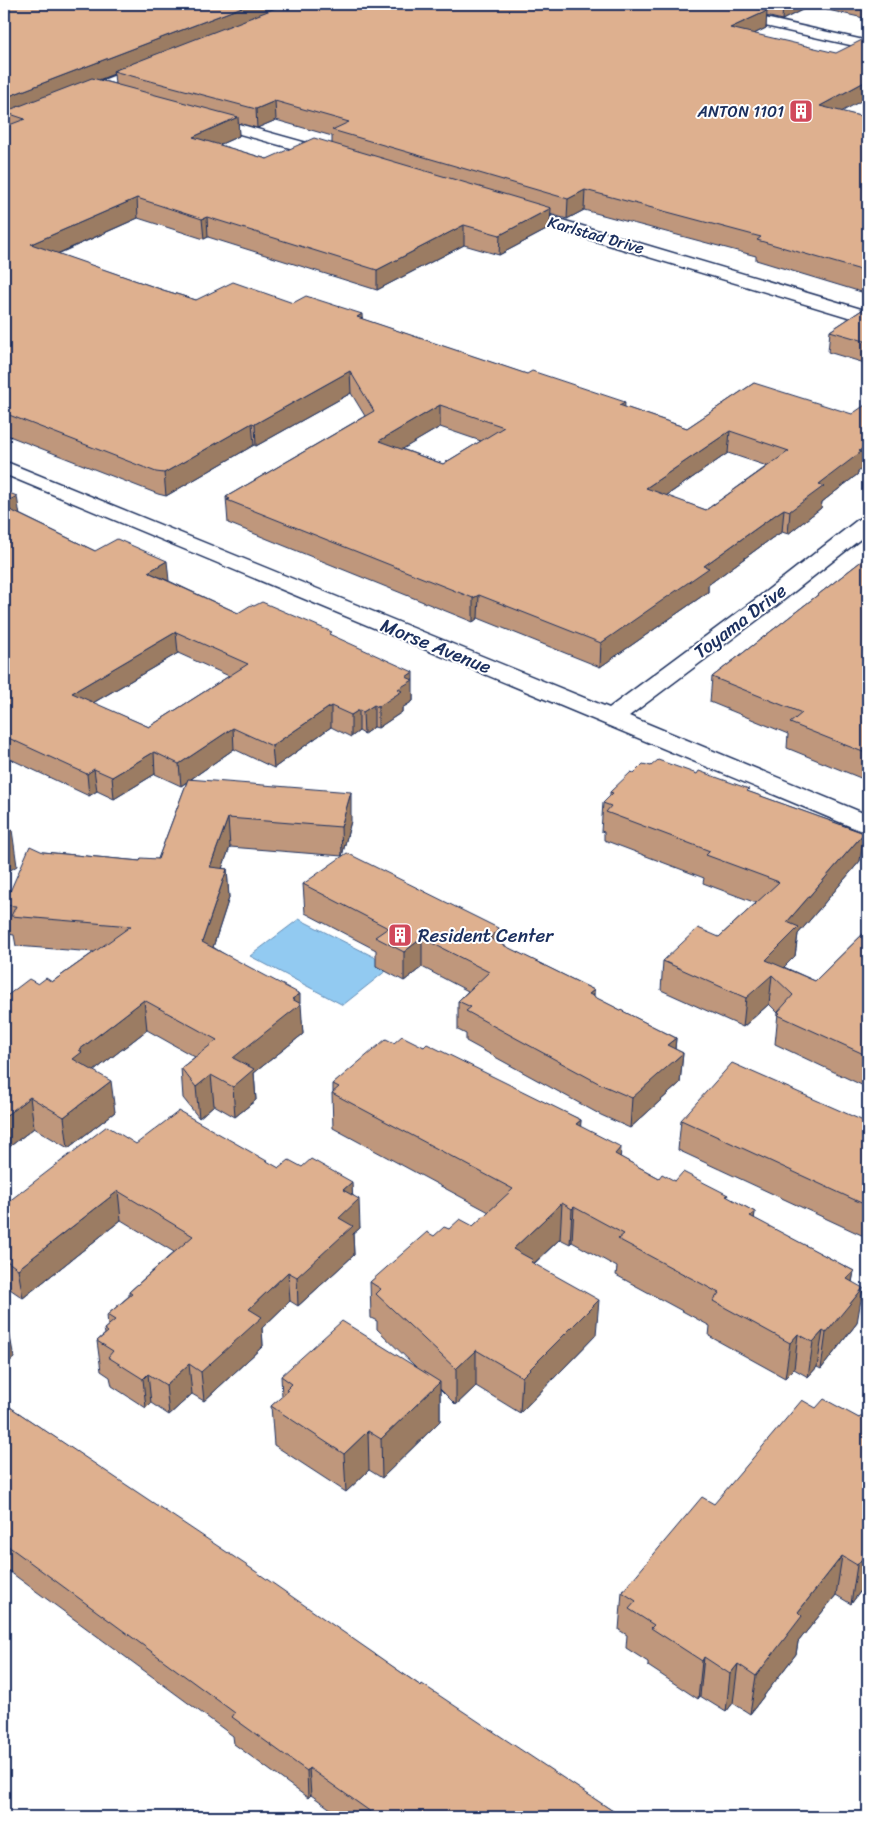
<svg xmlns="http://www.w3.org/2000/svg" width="872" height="1821" viewBox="0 0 872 1821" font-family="Sriracha,sans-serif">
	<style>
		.water { fill: #92caf1; stroke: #628cb6 }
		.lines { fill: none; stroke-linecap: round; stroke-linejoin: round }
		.minor-casing { stroke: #1b2f5e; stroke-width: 3 }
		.major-casing { stroke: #1b2f5e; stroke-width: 3 }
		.minor { fill: #fff; fill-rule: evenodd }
		.major { fill: #fff; fill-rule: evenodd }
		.wall { fill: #bf977b; stroke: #1b2f5e; fill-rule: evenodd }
		.shaded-wall { fill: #9b7b64; stroke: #1b2f5e }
		.building { fill: #deb08f; stroke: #1b2f5e; fill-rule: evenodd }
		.labels { text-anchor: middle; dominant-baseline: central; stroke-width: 4; stroke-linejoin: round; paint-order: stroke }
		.far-poi-label { font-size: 16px; fill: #1b2f5e; stroke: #fff; text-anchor: end }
		.far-street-label { font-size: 16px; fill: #1b2f5e; stroke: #fff }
		.street-label { font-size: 19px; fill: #1b2f5e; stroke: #fff }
		.poi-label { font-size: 19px; fill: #1b2f5e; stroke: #fff; text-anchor: start }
	</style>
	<rect width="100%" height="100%" fill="#fff"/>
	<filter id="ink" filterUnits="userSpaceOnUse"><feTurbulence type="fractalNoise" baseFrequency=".02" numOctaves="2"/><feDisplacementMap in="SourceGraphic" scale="10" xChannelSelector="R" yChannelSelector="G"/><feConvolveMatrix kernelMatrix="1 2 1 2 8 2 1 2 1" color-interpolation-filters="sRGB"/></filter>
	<g filter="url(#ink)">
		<!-- water -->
		<path class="water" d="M299,919L392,966L343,1005L250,956Z"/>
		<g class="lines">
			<!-- minor casing -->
			<g class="minor-casing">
				<path id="minor" d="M149,62L154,64L157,67L154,70L4,129V119Z
					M203,114L339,152L341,155L339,158L333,160L197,122L195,119L197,116Z
					M515,206L868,311V323L509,215L506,211L509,207Z
					M4,461L609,708L760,596L860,518L868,517V533L776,606L629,716L868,815V832L859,830L4,474Z"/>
			</g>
			<!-- major casing -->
			<g class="major-casing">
				<path id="major" d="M678,4H703L868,41V49L685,8L680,7Z"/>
			</g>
			<!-- minor -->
			<use href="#minor" class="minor"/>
			<!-- major -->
			<use href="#major" class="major"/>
		</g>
		<!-- wall -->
		<path class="wall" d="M4,4H868V19L810,6L782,20L766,16V28L754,34L842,112L868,118V294L756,260V256L584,210L567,219L550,214V228L499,255L464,245L377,290L208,237L204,239L138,218L58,254L163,290L196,300L293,303L362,319L687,428L754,383L858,472V474L822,502L821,508L788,534L782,532L772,538L708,585V592L600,667L478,618L473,622L228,523L226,497L365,416L351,393L256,446L254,445L166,496L158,494L4,434V127L5,126L4,119ZM114,74L115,84L100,80ZM276,120L332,136V143L267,159L219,145L239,136L238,123L257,128ZM440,427L481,441L443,464L402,449ZM728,453L767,466L706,510L666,496Z
			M868,306V364L828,352L830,331Z
			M4,491L19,514L95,551L169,581L238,613L332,636L413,693V701L402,708V712L378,728L374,727L364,734L359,731L351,737L331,727L274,768L234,749L191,779L351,821L342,856L230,847L222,868L227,869L229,898L213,947L300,1003L303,1034L254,1073L256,1100L235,1117L214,1105L199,1118L183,1098L181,1068L195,1057L147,1030L94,1071L115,1112L68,1148L34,1128L4,1151L38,984L52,982L94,952L16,946L14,935L8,934L4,905L43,852L140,861L158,859L187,782L181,786L155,774L114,799L97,791L89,796L4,756ZM178,653L229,676L149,727L93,703Z
			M868,556V781L787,748L788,734L710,702L712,677Z
			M651,766L749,792L864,833L860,861L798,934L795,956L784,967L815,981L868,929V1088L775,1044L778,1013L769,1004L743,1027L661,990L663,961L719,937L756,903L703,883L704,878L604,840V832L601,831L603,803L610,796V792L634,773Z
			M303,884L500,944L594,990V997L676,1038L675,1049L683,1053L680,1083L630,1128L601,1115L466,1041V1034L458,1030V1001L468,991L422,967L404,981L376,966V950L305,913Z
			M394,1043L424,1047L581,1120L580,1127L620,1157L659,1178L675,1181L728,1195L727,1197L755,1212L754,1219L854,1271L852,1282L857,1323L821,1369L817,1367L808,1377L794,1369L785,1378L709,1336L710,1326L616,1275L617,1267L572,1242L570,1244L560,1239L534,1264L596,1335L520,1413L476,1386L456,1405L440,1389V1421L382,1478L369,1470L346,1492L274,1445L271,1406L282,1397L281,1376L419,1370L377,1329V1321L371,1318L370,1282L434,1236L449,1229L473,1226L489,1212L333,1128L332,1093L333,1092V1084Z
			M681,1120L868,1123V1238L678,1150Z
			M136,1144L279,1168L353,1195L360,1228L353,1234L354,1255L298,1306L290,1301L262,1328L263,1346L204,1401L192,1394L169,1415L151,1403L146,1408L112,1386L110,1377L101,1371L97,1341L105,1334L104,1329L108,1326L107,1315L129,1296V1292L174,1252L121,1220L23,1298L4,1285V1205Z
			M4,1403L421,1686L622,1817H342L311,1795L308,1798L234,1744L233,1736L6,1569L5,1563L4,1562Z
			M816,1408L859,1418H868V1581L851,1604L836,1595L798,1642L796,1654L750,1714L733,1703L726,1712L700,1696L698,1699L648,1666V1662L626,1648L627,1635L619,1630L622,1592Z"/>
		<!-- shaded-wall -->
		<path class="shaded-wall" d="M250,4H295L113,71L114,74L11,114L4,112V98Z
			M783,4H810V6L782,20Z
			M767,11L766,28L729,46L730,28Z
			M868,80V97L818,125L820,106Z
			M275,101L276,120L257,128L256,109Z
			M238,117L239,136L194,156L193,137Z
			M585,190L584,210L567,219L568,199Z
			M137,198L138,218L34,264L31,244Z
			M551,208L550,228L499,255L500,235Z
			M207,217L208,237L204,239L202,219Z
			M464,225V245L377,290V270Z
			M362,314L363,335L357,317Z
			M350,371L351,393L256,446L255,424Z
			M625,402L624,424L619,405Z
			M440,405V427L379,463V441Z
			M252,423L254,445L166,496L164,473Z
			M730,431L728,453L644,511L646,488Z
			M868,444V464L858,472V474L822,502L821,508L788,534L790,511L819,484Z
			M17,496L20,516L4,525V503Z
			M784,509L782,532L772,538L708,585V592L600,667L601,643L704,566L775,515Z
			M167,561L169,581L148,572Z
			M479,595L478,618L473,622V598Z
			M176,632L178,653L74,714L72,693Z
			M413,672V701L402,708V712L378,728V707L398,689L406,677Z
			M374,705V727L364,734L363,712Z
			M331,706V727L274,768L272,746Z
			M359,710V731L351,737V715Z
			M233,728L234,749L181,786L179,764Z
			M154,752L155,774L114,799L112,777Z
			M94,769L97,791L89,796L87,774Z
			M351,792V821L342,856L341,827Z
			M228,818L230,847L212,896L210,867Z
			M12,830L17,866L4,874V835Z
			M864,833L860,861L798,934L795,956L774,977L772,975L769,1004L743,1027L746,998L787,922Z
			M227,869L229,898L205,972L202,942Z
			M500,929L499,959L489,938Z
			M422,938V967L404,981V952Z
			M594,990L593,1020L589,994Z
			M300,994V1005L301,1004L303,1034L254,1073L256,1100L235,1117L233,1087V1058L292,999Z
			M144,1000L147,1030L85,1078L73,1059L79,1050Z
			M676,1038L674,1061L683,1053L680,1083L630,1128L632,1098L667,1045Z
			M211,1075L214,1105L199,1118L196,1087Z
			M111,1081L115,1112L68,1148L64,1117Z
			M30,1097L34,1128L4,1151V1117Z
			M581,1120L579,1155L576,1124Z
			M621,1147L619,1182L615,1154Z
			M352,1182L353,1204L359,1199L360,1228L353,1234L354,1255L298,1306L297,1277L339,1218L343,1190Z
			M118,1191L121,1220L23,1298L18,1269Z
			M562,1203L560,1239L532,1265L513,1249Z
			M574,1207L572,1242L570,1244L572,1209Z
			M755,1212L751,1247L750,1216Z
			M854,1271L848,1306L863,1288L857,1323L821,1369L826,1333L847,1279Z
			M288,1272L290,1301L262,1328L263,1346L204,1401L201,1372L249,1309Z
			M599,1300L596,1335L520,1413L522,1377Z
			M9,1331L14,1358L4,1366V1335Z
			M823,1331L817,1367L808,1377L813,1342Z
			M798,1334L794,1369L785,1378L790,1343Z
			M476,1350V1386L456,1405V1369Z
			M189,1364L192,1394L169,1415L166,1385Z
			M148,1374L151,1403L146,1408L143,1379Z
			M440,1382V1421L382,1478L381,1439Z
			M368,1431L369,1470L346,1492L344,1454Z
			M868,1551V1581L851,1604L857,1565Z
			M842,1556L836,1595L798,1642L796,1654L750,1714L756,1676L798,1612Z
			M704,1657L700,1696L698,1699L702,1661Z
			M738,1664L733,1703L726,1712L730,1674Z
			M309,1768L311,1795L308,1798L307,1771Z"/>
		<!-- building -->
		<path class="building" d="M4,4H250L4,98Z
			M286,4H736L767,11L730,28L836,53L868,37V80L820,106L868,118V272L757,240L761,237L585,190L568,199L332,130L349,122L275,101L256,109L113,71Z
			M92,78L238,117L193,137L267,159L314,138L551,208L500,235L464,225L377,270L207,217L202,219L137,198L31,244L163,290L196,300L233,282L293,303L306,296L362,314L357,317L527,374L532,371L625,402L619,405L687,428L754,383L852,414L868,403V444L859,451L861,452L819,484L824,486L790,511L784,509L775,515L704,566L709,568L601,643L479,595L473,598L227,500L230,499L226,497L374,411L350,371L255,424L252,423L164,473L156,472L4,413V127L25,119L4,112ZM440,405L504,427L443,464L379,441ZM730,431L789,451L706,510L646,488Z
			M868,306V342L830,331Z
			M4,491L17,496L4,503Z
			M4,507L95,551L117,539L167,561L148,572L238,613L251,605L254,606L262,602L332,632L329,634L413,672L406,677L413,680L398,689L402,691L378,707L374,705L363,712L359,710L351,715L331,706L272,746L233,728L179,764L154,752L112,777L94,769L87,774L4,736ZM176,632L248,664L149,727L72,693Z
			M868,556V754L790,723L802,713L712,677Z
			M658,760L697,774L699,771L749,789L747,791L864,833L787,922L799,927L766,960L815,981L868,929V1056L778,1015L780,1013L778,1012L793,995L772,975L746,998L663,961L698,928L719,937L779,882L706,855L710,851L606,812L611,806L603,803L613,793L610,792L631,772L634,773L643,764L651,766Z
			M188,779L351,792L341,827L228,818L210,867L227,869L202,942L300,994L292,999L301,1004L233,1058L254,1069L233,1087L211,1075L196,1087L181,1068L217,1040L144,1000L79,1050L82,1052L73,1059L111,1081L64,1117L30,1097L4,1117V998L29,979L38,984L46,978L52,982L131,926L11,916L16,906L4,905L30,846L43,852L140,861L141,858L158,859Z
			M4,826L12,830L4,835Z
			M347,853L500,929L489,938L594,990L589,994L676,1038L667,1045L683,1053L632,1098L602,1085L466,1011L471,1007L458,1001L489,972L422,938L404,952L375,937L388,928L303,884Z
			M402,1036L424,1047L427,1044L581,1120L576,1124L621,1147L615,1154L659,1178L662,1174L675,1181L683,1172L728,1195L726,1196L755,1212L750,1216L854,1271L847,1279L863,1288L826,1333L823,1331L813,1342L798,1334L790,1343L713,1301L719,1293L618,1239L624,1234L574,1207L572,1209L562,1203L513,1249L533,1260L531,1262L599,1300L522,1377L476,1350L456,1369L376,1294L381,1289L370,1282L427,1232L434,1236L444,1227L449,1229L460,1219L473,1226L513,1189L332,1093L339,1087L333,1084L386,1039L394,1043Z
			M732,1063L868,1123V1206L681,1120Z
			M179,1111L279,1168L289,1160L302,1167L311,1159L352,1182L343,1190L359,1199L339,1218L353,1226L297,1277L288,1272L249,1309L262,1317L201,1372L189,1364L166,1385L148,1374L143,1379L108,1357L113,1351L97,1341L108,1332L104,1329L115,1320L107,1315L132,1294L129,1292L193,1236L118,1191L18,1269L4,1259V1205L107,1126L136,1144Z
			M342,1321L440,1382L381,1439L368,1431L344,1454L271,1406L288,1391L286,1390L292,1384L281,1376Z
			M4,1327L9,1331L4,1335Z
			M824,1399L859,1418L863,1415L868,1418V1551L857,1565L842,1556L798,1612L802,1616L756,1676L738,1664L730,1674L704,1657L702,1661L651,1628L654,1625L629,1609L636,1601L622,1592L702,1497L714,1504L802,1400L816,1408Z
			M4,1403L255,1571L421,1686L422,1684L622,1817H378L309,1768L307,1771L232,1717L235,1713L4,1543Z"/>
	</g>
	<!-- icons -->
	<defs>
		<g id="building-square" transform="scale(1.25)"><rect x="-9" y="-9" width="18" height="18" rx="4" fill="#d1495b" stroke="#fff"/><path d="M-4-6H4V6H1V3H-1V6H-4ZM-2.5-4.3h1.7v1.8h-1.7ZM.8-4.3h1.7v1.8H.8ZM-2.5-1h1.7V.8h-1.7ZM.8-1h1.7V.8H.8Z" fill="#fff"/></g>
	</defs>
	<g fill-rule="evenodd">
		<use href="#building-square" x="801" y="111"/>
		<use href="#building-square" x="400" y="935"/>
	</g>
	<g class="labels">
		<!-- far-poi labels -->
		<g class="far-poi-label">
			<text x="784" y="111">ANTON 1101</text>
		</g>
		<!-- far-street labels -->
		<g class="far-street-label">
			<text transform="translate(596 235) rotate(16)">Karlstad Drive</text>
		</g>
		<!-- street labels -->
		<g class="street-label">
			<text transform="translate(740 621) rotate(-37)">Toyama Drive</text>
			<text transform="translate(436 646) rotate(22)">Morse Avenue</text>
		</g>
		<!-- poi labels -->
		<g class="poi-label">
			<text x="418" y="935">Resident Center</text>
		</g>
	</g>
	<!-- margin -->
	<rect width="872" height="1821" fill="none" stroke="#fff" stroke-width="20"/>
	<rect x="10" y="10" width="852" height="1801" fill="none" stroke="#1b2f5e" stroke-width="2" filter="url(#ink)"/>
</svg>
